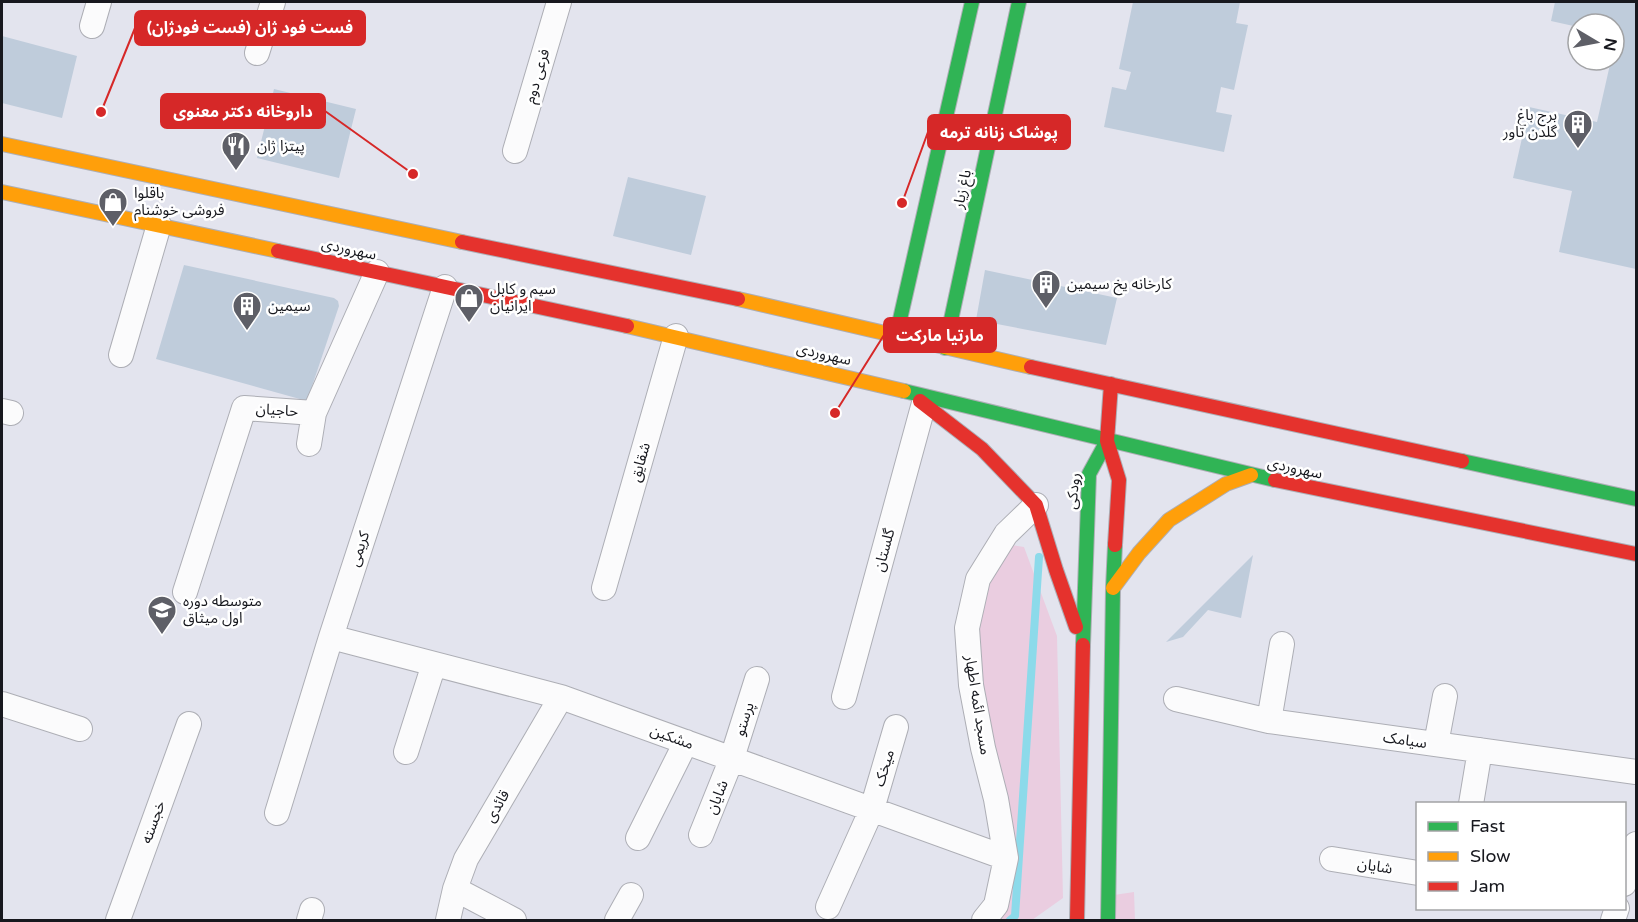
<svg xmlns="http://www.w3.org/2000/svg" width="1638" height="922" viewBox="0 0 1638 922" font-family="'Varela Round','Noto Sans Arabic',sans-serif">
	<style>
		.green { fill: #eacde0 }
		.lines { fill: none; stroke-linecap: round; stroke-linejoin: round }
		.stream { stroke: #8cdaea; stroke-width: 8 }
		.building { fill: #bfccdb }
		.street-casing { stroke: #adaeb5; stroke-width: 26 }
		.fast-casing { stroke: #adaeb5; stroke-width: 16 }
		.slow-casing { stroke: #adaeb5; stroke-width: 16 }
		.jam-casing { stroke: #adaeb5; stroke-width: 16 }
		.street { stroke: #fbfbfc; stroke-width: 24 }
		.fast { stroke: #30b455; stroke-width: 14 }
		.slow { stroke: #ff9f0a; stroke-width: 14 }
		.jam { stroke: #e5322d; stroke-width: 14 }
		.labels { text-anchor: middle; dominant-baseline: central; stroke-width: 5; stroke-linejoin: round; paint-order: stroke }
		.street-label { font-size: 15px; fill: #17181e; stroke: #fff }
		.poi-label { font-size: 15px; fill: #17181e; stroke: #fff; text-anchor: start }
		.leader { fill: none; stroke: #d62828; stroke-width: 2 }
		.callout-dot { fill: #d62828; stroke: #fff; stroke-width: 2 }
		.callout { fill: #d62828; stroke: #d62828; stroke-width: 2 }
		.callout-label { font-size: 16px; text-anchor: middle; font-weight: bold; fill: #fff }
	</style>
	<rect width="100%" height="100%" fill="#e3e4ee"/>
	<!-- green -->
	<path class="green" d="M1005,544L1024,547L1057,636L1063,898L1032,920H987L998,908L971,629Z
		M1134,892L1135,920H1115L1114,895Z"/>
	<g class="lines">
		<!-- stream -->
		<path class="stream" d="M1010,920L1015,916L1039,557"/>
	</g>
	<!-- building -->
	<path class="building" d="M1133,2H1240L1236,23L1248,25L1234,90L1221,87L1216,112L1232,115L1224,152L1104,127L1112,87L1126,90L1131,72L1119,69Z
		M1555,2H1636V269L1559,252L1572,191L1513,178L1529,107L1597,122L1611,60H1614V44L1616,35H1614V24H1578V27L1551,21Z
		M2,36L77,56L62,118L2,103Z
		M274,89L356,109L339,178L257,158Z
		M628,177L706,196L691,255L613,236Z
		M184,265L334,298L338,301L339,306L307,401L156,359Z
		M985,270L1117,298L1106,345L976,320Z
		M1253,555L1241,618L1208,610L1183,637L1166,642Z"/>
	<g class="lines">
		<!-- street casing -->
		<g class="street-casing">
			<path id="street" d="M92,26L99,2
				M257,53L273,2
				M515,151L559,2
				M121,355L159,225
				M2,411L11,413
				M309,444L314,413
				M604,588L676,336
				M185,592L244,408L314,413L377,272
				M331,637L561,697L1006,858
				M844,697L924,403
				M1176,699L1269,721L1636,772
				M2,704L80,729
				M1269,721L1282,644
				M1436,744L1445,696
				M406,752L434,664
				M1471,804L1480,750
				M277,813L331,637L445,287
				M701,835L732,758L757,679
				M638,838L686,742
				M1332,859L1418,873
				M1624,884L1636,844
				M455,889L514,920
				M828,907L872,809L896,727
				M118,920L189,724
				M309,920L312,910
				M448,920L455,889L466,859L561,697
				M617,920L631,895
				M984,920L996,905L1006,858L996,799L983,748L971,685L967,628L978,579L1006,534L1036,505
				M1613,920L1617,908"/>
		</g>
		<!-- fast casing -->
		<g class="fast-casing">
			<path id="fast" d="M896,337L972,2
				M945,348L1019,2
				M904,391L1275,480
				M1462,461L1636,499
				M1083,645L1089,474L1107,441
				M1108,920L1113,588L1115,545"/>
		</g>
		<!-- slow casing -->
		<g class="slow-casing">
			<path id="slow" d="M2,144L462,242
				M2,192L278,251
				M738,299L1031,367
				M627,326L904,391
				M1113,588L1139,553L1169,520L1226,484L1251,475"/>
		</g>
		<!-- jam casing -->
		<g class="jam-casing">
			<path id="jam" d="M462,242L738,299
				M278,251L627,326
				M1031,367L1462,461
				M1111,384L1107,441L1119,480L1115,545
				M920,401L982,449L1036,505L1056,570L1076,627
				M1275,480L1636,554
				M1077,920L1083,645"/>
		</g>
		<!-- street -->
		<use href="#street" class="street"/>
		<!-- fast -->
		<use href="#fast" class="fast"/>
		<!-- slow -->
		<use href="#slow" class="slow"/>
		<!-- jam -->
		<use href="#jam" class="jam"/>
	</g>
	<!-- icons -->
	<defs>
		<g id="building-pin" transform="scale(1.5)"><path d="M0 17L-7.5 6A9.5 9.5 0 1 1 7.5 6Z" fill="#5e5f67" stroke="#fff"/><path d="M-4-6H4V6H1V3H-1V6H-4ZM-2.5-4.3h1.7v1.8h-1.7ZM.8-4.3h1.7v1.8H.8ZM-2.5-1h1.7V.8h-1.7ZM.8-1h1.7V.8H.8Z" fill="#fff"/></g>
		<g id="restaurant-pin" transform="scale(1.5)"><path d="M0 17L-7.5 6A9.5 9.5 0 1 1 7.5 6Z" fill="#5e5f67" stroke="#fff"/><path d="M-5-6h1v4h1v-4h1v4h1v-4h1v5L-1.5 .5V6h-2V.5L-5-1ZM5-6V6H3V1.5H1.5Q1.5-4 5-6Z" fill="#fff"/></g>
		<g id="shop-pin" transform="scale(1.5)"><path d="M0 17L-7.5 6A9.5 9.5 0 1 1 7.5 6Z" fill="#5e5f67" stroke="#fff"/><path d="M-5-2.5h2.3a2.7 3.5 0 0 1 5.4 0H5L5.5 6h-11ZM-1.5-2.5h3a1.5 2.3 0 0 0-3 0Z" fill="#fff"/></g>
		<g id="school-pin" transform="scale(1.5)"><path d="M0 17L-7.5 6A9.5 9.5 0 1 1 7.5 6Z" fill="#5e5f67" stroke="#fff"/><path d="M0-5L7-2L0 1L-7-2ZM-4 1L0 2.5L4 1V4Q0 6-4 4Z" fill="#fff"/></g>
	</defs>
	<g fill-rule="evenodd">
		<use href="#building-pin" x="1578" y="124"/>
		<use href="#restaurant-pin" x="236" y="146"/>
		<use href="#shop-pin" x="113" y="202"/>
		<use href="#building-pin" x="1046" y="284"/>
		<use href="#shop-pin" x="469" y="298"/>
		<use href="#building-pin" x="247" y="306"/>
		<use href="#school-pin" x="162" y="610"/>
	</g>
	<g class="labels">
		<!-- street labels -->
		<g class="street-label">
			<text transform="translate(537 76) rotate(-74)">فرعی دوم</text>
			<text transform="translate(962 189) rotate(-78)">باغ زیار</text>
			<text transform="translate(349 249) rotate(12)">سهروردی</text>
			<text transform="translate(824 354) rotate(13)">سهروردی</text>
			<text transform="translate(277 410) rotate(4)">حاجیان</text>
			<text transform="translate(640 462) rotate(-74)">شقایق</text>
			<text transform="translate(1295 468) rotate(12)">سهروردی</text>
			<text transform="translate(1073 491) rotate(-84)">رودکی</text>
			<text transform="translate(359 549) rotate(-72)">کریمی</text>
			<text transform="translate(884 550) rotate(-75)">گلستان</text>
			<text transform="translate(978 705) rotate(81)">مسجد ائمه اطهار</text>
			<text transform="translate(744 719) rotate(-72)">پرستو</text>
			<text transform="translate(672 737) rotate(20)">مشکین</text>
			<text transform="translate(1405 740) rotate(8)">سیامک</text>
			<text transform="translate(884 768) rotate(-73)">میخک</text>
			<text transform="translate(717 797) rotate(-68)">شایان</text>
			<text transform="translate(497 806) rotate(-60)">قائدی</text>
			<text transform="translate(153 822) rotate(-70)">خجسته</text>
			<text transform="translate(1375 866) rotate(9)">شایان</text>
		</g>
		<!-- poi labels -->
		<g class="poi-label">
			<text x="1557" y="115" text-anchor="end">برج باغ<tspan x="1557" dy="17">گلدن تاور</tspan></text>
			<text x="257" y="146">پیتزا ژان</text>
			<text x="134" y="193">باقلوا<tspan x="134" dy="17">فروشی خوشنام</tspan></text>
			<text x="1067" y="284">کارخانه یخ سیمین</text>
			<text x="490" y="289">سیم و کابل<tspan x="490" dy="17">ایرانیان</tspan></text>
			<text x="268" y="306">سیمین</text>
			<text x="183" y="601">متوسطه دوره<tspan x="183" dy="17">اول میثاق</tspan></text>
		</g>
	</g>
	<!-- callouts -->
	<path class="leader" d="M101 112L135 28M413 174L325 111M902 203L928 132M835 413L884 335"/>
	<g class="callout-dot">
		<circle cx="101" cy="112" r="6"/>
		<circle cx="413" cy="174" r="6"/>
		<circle cx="902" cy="203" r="6"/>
		<circle cx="835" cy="413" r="6"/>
	</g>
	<g class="callout">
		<rect x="135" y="11" width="230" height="34" rx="6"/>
		<rect x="161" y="94" width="164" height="34" rx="6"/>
		<rect x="928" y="115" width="142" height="34" rx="6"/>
		<rect x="884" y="318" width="112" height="34" rx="6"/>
	</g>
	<g class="callout-label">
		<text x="250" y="33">فست فود ژان (فست فودژان)</text>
		<text x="243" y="117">داروخانه دکتر معنوی</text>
		<text x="999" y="138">پوشاک زنانه ترمه</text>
		<text x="940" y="341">مارتیا مارکت</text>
	</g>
	<!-- border -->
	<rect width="1638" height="922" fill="none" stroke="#17181e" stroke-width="6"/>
	<!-- legend -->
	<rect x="1416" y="802" width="210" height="108" fill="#ffffff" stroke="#a2a3a5" stroke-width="1.5"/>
	<rect x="1428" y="822" width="30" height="9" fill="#30b455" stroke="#a2a3a5" stroke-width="1.5"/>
	<text x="1470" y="832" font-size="18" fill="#17181e">Fast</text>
	<rect x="1428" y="852" width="30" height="9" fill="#ff9f0a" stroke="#a2a3a5" stroke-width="1.5"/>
	<text x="1470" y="862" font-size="18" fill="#17181e">Slow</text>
	<rect x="1428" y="882" width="30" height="9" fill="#e5322d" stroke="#a2a3a5" stroke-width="1.5"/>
	<text x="1470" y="892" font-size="18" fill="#17181e">Jam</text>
	<!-- north arrow -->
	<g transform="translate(1596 42) rotate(100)"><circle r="28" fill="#ffffff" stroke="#a2a3a5" stroke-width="1.5"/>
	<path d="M0-4.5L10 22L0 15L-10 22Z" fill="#5e5f67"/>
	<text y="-9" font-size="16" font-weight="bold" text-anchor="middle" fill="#17181e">N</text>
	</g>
</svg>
